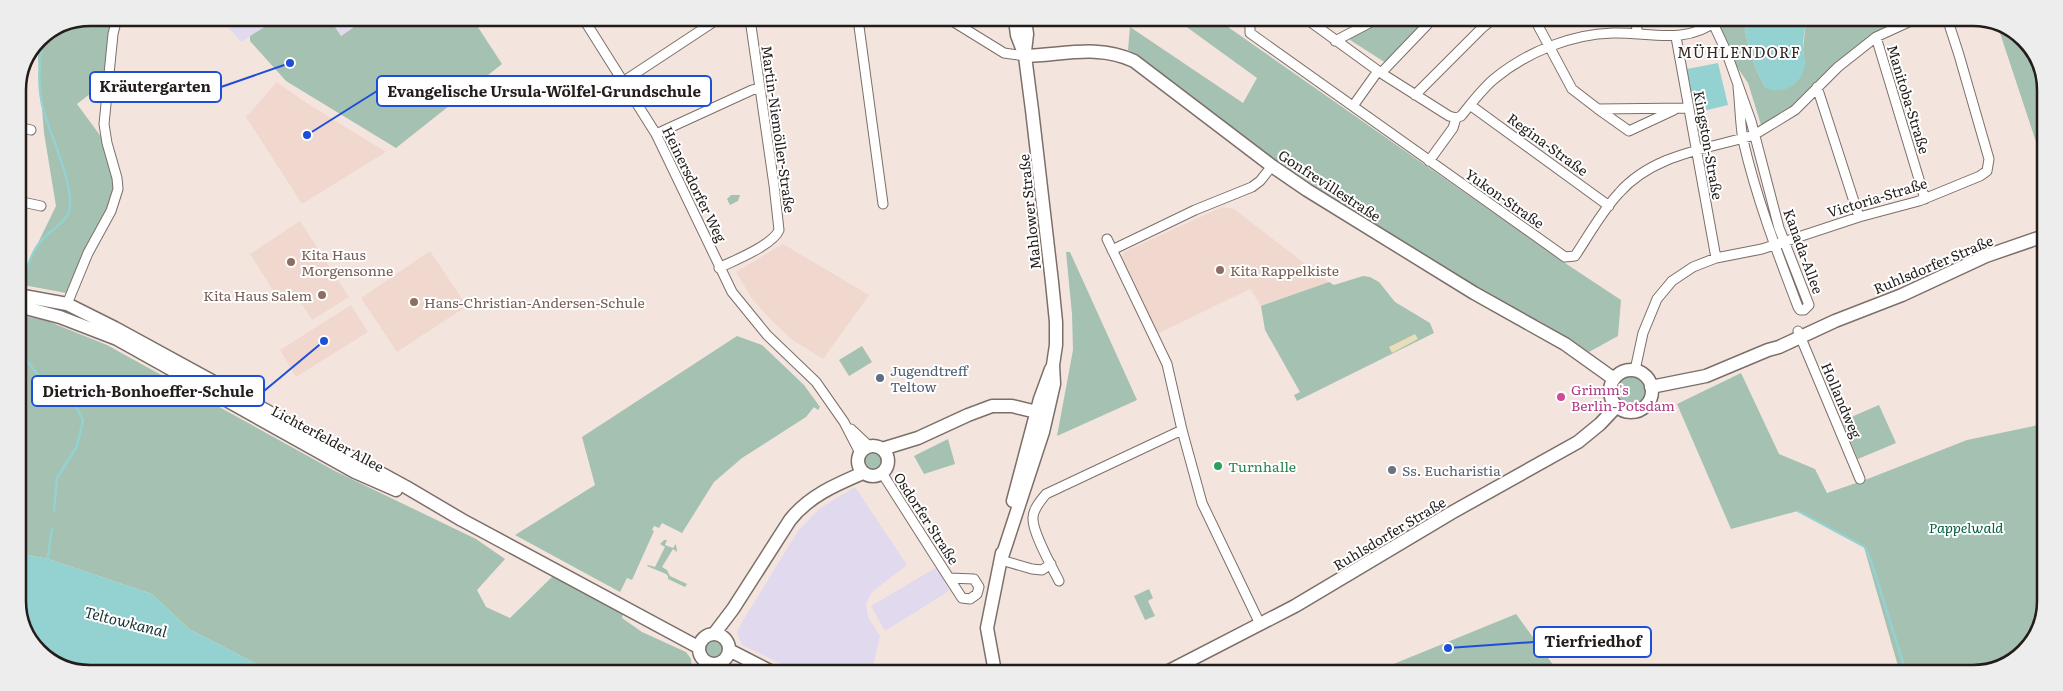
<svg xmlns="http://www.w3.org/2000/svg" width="2063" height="691" viewBox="0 0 2063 691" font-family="Literata,serif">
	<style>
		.commercial { fill: #e1daef }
		.built { fill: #f0d8ce }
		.education { fill: #f0d8cf }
		.green { fill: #a4c1b2 }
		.sand { fill: #e8deb9 }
		.water { fill: #94d1d1 }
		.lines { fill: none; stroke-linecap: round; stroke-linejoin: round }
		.stream { stroke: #94d1d1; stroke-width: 2.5 }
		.street-casing { stroke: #7c6f69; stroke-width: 11 }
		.secondary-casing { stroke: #7c6f69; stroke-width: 15 }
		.street { stroke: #fff; stroke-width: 9 }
		.secondary { stroke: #fff; stroke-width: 12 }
		.education-dot { fill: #8d6e63; stroke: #fff; stroke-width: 2 }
		.service-dot { fill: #5c6f8a; stroke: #fff; stroke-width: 2 }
		.hotel-dot { fill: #d1479c; stroke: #fff; stroke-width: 2 }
		.leisure-dot { fill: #2e9e5b; stroke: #fff; stroke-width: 2 }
		.worship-dot { fill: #6b7280; stroke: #fff; stroke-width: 2 }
		.labels { text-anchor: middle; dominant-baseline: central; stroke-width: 4; stroke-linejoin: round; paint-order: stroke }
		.street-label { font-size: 14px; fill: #221c1a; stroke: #fff }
		.education-label { font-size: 14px; fill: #785e54; stroke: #fff; text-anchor: start }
		.service-label { font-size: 14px; fill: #4e5e75; stroke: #fff; text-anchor: start }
		.hotel-label { font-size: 14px; fill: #b23c85; stroke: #fff; text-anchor: start }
		.leisure-label { font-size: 14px; fill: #27864d; stroke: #fff; text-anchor: start }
		.worship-label { font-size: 14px; fill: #5b616d; stroke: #fff; text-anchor: start }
		.park-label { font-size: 14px; font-style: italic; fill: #056042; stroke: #fff }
		.neighbourhood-label { font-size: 15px; letter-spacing: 1px; fill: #322722; stroke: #fff }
		.water-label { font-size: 15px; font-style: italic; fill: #143333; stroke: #fff }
		.rim { fill: none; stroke: #221c1a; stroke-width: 2.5 }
		.leader { fill: none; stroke: #1d4ed8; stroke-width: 2 }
		.callout-dot { fill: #1d4ed8; stroke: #fff; stroke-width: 2 }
		.callout { fill: #fff; stroke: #1d4ed8; stroke-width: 2 }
		.callout-label { font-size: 15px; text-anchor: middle; font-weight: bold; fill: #221c1a }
	</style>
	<rect width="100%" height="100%" fill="#f4e4de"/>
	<!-- commercial -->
	<path class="commercial" d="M220,18H279L241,42Z
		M329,18H367L340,36Z
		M855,487L907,565L872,592L866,604L868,617L880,636L872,671H801L788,667L742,645L737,633L742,622L798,531L820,508Z
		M937,567L949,591L885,631L871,606Z"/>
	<!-- built -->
	<path class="built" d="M783,244L869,295L823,359L791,339L770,319L752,299L736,272Z"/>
	<!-- education -->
	<path class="education" d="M277,82L302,100L386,152L302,204L246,117Z
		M1222,207L1234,209L1329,282L1261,306L1250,289L1157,334L1121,258L1124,252Z
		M300,221L349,297L312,320L295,294L281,303L250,254Z
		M430,251L467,306L397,352L361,298Z
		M351,305L368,332L296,377L280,350Z"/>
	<!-- green -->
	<path class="green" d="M90,18H112L106,95L99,87L77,104L102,138L112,166L114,185L105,214L84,251L66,293L18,284L56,206L44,133L38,58L39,38Z
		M279,18H329L341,36L367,18H472L502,64L396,148L286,81L250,41V36Z
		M1177,20H1218L1568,265L1621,300L1618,336L1589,352L1538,320L1533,321L1477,288L1311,183L1273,158L1128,50L1130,27L1243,103L1257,78Z
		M1379,20H1425L1422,26L1386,63L1350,40L1352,34Z
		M1716,21H1744C1746,43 1754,69 1766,88L1805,64L1803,50L1806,21H1911L1876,37L1778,121L1761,125L1748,83L1726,51Z
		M1996,21L2030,46L2045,85V169Z
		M731,195H740L738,201L730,205L727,199Z
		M1066,252H1070L1137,400L1057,436L1073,350L1072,314Z
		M1363,276L1370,277L1379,282L1395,302L1430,323L1434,333L1297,401L1294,395L1300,392L1265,330L1261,306L1329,282L1334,285Z
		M18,315L45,320L107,345L335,471L476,539L505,559L477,590L486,607L510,618L553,576L623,613L622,618L642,632L686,652L691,659L692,671L268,670L189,629L152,594L48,559L18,553Z
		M737,336L762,345L804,385L820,407L818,410L814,407L806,417L742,458L714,482L682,533L662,523L659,528L654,526L652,530L654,531L632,580L627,578L620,592L515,535L595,485L582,437Z
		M862,346L872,362L849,376L839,360Z
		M1741,373L1779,454L1815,469L1827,493L1865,480L1967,440L2043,424L2042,624L2017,659L1973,673H1900L1864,547L1798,511L1731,529L1677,404Z
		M1615 391a15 15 0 1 1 30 0a15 15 0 1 1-30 0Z
		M1879,405L1896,443L1858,459L1842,421Z
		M948,439L955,464L924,474L914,456Z
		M863 461a9 9 0 1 1 18 0a9 9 0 1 1-18 0Z
		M664,540H667L665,545L673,548L676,544L677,552L673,549L662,567L667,570L670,576L687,584L685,587L668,579V576L666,574L647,566L648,565L655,567L665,547L660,544Z
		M1149,589L1153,598L1148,601L1155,616L1145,620L1134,596Z
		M1516,614L1559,673L1374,672Z
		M705 649a9 9 0 1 1 18 0a9 9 0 1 1-18 0Z"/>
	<!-- sand -->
	<path class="sand" d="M1415,334L1418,339L1392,353L1389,347Z"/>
	<!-- water -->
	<path class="water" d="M1744,21H1806C1805,30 1803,39 1803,48C1803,53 1805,59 1805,64C1803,84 1783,96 1766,88C1754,69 1746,43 1744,21Z
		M1718,63L1728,105L1695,113L1687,69Z
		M18,553L48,559L152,594L189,629L268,670H67L33,645L18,606Z"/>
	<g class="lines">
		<!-- stream -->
		<path class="stream" d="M21,286C27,270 31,250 44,238C52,229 69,220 70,207C72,180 52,139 44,112C37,87 39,62 43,37
			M20,318L23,356L42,380L72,399L83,420L77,446L57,478L54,511
			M1798,511L1865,547L1871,561L1905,669
			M47,562L52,529"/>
		<!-- street casing -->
		<g class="street-casing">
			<path id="street" d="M583,18L656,134L732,292L767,335L816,382L844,422L860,453
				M858,19L883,204
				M949,19L1004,53L1025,56
				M1253,20L1250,25V33L1565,257L1575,256C1589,235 1602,211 1619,193C1653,154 1708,149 1754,135L1795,110L1838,67L1876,37L1911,21
				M1308,20L1381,73L1449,116L1456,118
				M1535,20L1572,89L1598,109L1688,108
				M1635,21L1638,33
				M1712,21L1726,51L1751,121L1779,228L1809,305L1804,310H1800L1798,307C1777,252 1756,197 1743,140C1740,123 1740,104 1738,87
				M1676,37L1716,258
				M1876,37L1925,199
				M1335,41L1375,20
				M1381,73L1427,25L1428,20
				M624,81L718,19
				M1817,87L1859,217
				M1415,95L1482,28L1492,20
				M1470,105L1609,206
				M1353,106L1378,71
				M1598,109L1629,131L1674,110
				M1456,118L1461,116C1471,104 1482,89 1494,79C1527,52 1571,34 1613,33C1648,32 1686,45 1716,21
				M18,127L31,130
				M656,134L752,90L760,88
				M1429,161L1453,128L1456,118
				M18,201L41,206
				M1107,239L1167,364L1182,430L1202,503L1260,624
				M1112,250L1195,210L1252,187L1260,181L1272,166
				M719,268C735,260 773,245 779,230L774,185L750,19
				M67,304L88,253L111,211L118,189L117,178L107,143L104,124L113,34L117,18
				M1798,331L1860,479
				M1635,370L1643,333L1657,299L1672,281L1693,267L1716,258L1762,249L1859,217L1919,201L1980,176L1987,171L1989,159L1959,55L1948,21
				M851,429L869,446
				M882,473L949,578
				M1001,560L1032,569L1042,570L1051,564
				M949,578L974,579L979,587L977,594L970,599L962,598Z
				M1059,581C1052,567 1032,532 1033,518C1033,509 1041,500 1046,494L1182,430"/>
		</g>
		<!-- secondary casing -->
		<g class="secondary-casing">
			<path id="secondary" d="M1025,19L1027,34L1025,51
				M1025,56C1063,55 1098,44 1134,61L1272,166L1307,190L1474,293L1565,344L1614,379
				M18,295L67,304L115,328L406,487L462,520L698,647
				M18,306L60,317L117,339L355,472L396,490
				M1610 391a21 21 0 1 1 42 0a21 21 0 1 1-42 0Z
				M1651,387L1706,376L1768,350L1779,347L1835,321L1902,295L1986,256L2044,236
				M858 461a15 15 0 1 1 30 0a15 15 0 1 1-30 0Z
				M882,449L918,438L968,415L992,406H1012L1045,414
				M1013,501L1040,399L1051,369
				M1001,560L1043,432L1054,384L1053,365L1056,345V322L1052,282L1032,110L1025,56L1017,35L1015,19
				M699 649a15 15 0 1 1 30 0a15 15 0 1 1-30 0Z
				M714,634L733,609L790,520C809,496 835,485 863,473
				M729,650L770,671
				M995,672L987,628L1002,553
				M1167,672L1295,606L1451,513L1578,442L1600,424L1617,406"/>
		</g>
		<!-- street -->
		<use href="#street" class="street"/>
		<!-- secondary -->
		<use href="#secondary" class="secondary"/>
	</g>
	<!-- markers -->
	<g class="education-dot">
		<circle cx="291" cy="262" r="5"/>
		<circle cx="1220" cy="270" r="5"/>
		<circle cx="322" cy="295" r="5"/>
		<circle cx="414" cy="302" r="5"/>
	</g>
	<circle class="service-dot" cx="880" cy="378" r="5"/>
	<circle class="hotel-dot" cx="1561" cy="397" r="5"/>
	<circle class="leisure-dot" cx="1218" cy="466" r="5"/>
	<circle class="worship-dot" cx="1392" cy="470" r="5"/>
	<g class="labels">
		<!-- street labels -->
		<g class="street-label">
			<text transform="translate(1909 99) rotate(73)">Manitoba-Straße</text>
			<text transform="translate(779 129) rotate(82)">Martin-Niemöller-Straße</text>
			<text transform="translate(1548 144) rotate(36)">Regina-Straße</text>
			<text transform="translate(1709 145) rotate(80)">Kingston-Straße</text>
			<text transform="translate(695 184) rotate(64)">Heinersdorfer Weg</text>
			<text transform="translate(1330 185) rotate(33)">Gonfrevillestraße</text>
			<text transform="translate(1877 197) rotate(-17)">Victoria-Straße</text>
			<text transform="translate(1505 198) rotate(35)">Yukon-Straße</text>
			<text transform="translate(1029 212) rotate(-96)">Mahlower Straße</text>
			<text transform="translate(1804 251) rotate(70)">Kanada-Allee</text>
			<text transform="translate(1933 264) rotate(-23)">Ruhlsdorfer Straße</text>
			<text transform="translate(1842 400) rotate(67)">Hollandweg</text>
			<text transform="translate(328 438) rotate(28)">Lichterfelder Allee</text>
			<text transform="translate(927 518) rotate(57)">Osdorfer Straße</text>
			<text transform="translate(1389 533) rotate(-31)">Ruhlsdorfer Straße</text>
		</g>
		<!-- education labels -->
		<g class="education-label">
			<text x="301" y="254">Kita Haus<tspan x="301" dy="16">Morgensonne</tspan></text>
			<text x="1230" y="270">Kita Rappelkiste</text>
			<text x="312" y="295" text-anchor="end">Kita Haus Salem</text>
			<text x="424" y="302">Hans-Christian-Andersen-Schule</text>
		</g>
		<!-- service labels -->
		<g class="service-label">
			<text x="890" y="370">Jugendtreff<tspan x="890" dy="16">Teltow</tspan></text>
		</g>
		<!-- hotel labels -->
		<g class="hotel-label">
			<text x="1571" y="389">Grimm's<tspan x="1571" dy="16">Berlin-Potsdam</tspan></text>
		</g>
		<!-- leisure labels -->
		<g class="leisure-label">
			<text x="1228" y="466">Turnhalle</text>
		</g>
		<!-- worship labels -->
		<g class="worship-label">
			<text x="1402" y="470">Ss. Eucharistia</text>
		</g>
		<!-- park labels -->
		<g class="park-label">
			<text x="1966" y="527">Pappelwald</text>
		</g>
		<!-- neighbourhood labels -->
		<g class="neighbourhood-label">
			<text x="1739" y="51">MÜHLENDORF</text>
		</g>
		<!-- water labels -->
		<g class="water-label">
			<text transform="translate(126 621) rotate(14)">Teltowkanal</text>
		</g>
	</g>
	<!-- crop -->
	<path d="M0 0H2063V691H0ZM90 26H1973A64 64 0 0 1 2037 90V601A64 64 0 0 1 1973 665H90A64 64 0 0 1 26 601V90A64 64 0 0 1 90 26Z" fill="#ededed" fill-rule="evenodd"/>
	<path class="rim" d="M90 26H1973A64 64 0 0 1 2037 90V601A64 64 0 0 1 1973 665H90A64 64 0 0 1 26 601V90A64 64 0 0 1 90 26Z"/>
	<!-- callouts -->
	<path class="leader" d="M290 63L221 87M307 135L377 91M324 341L264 391M1448 648L1534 642"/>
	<g class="callout-dot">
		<circle cx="290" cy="63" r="5"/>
		<circle cx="307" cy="135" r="5"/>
		<circle cx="324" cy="341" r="5"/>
		<circle cx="1448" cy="648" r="5"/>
	</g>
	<g class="callout">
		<rect x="90" y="72" width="131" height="30" rx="5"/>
		<rect x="377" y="76" width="334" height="30" rx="5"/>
		<rect x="32" y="376" width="232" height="30" rx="5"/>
		<rect x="1534" y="627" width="117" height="30" rx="5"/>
	</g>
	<g class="callout-label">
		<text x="155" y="92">Kräutergarten</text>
		<text x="544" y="97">Evangelische Ursula-Wölfel-Grundschule</text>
		<text x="148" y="397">Dietrich-Bonhoeffer-Schule</text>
		<text x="1593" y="647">Tierfriedhof</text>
	</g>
</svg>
